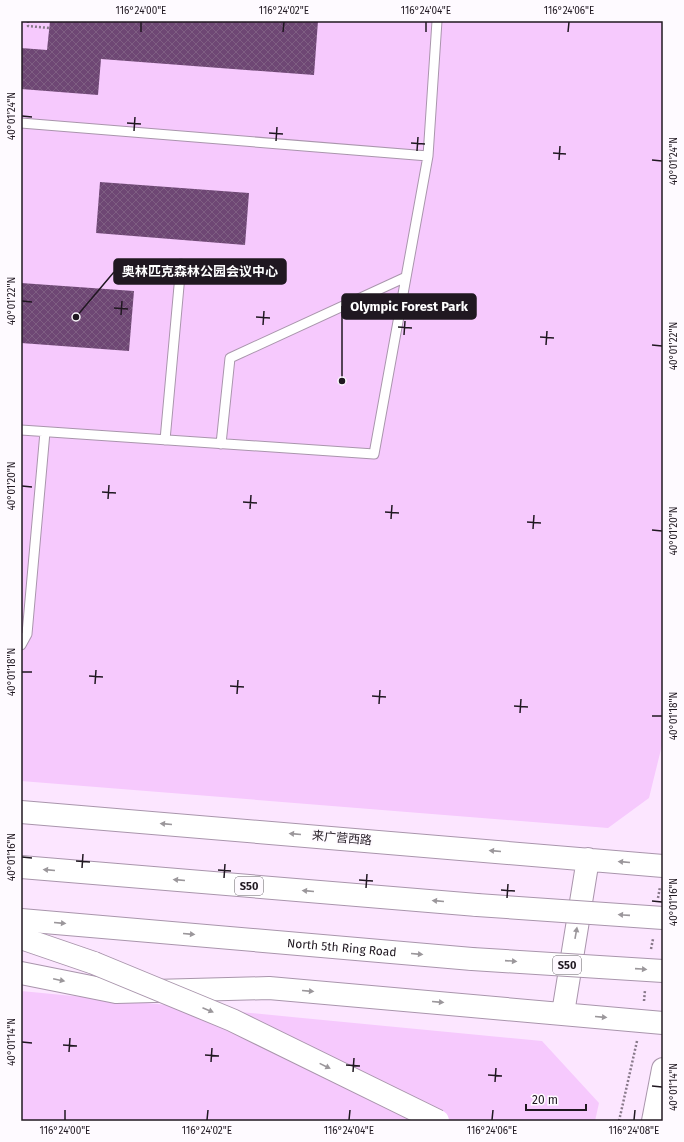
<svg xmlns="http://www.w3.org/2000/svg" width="684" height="1142" viewBox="0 0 684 1142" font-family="'Fira Sans','Noto Sans SC',sans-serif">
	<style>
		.park { fill: #f6c9fd }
		.building { fill: url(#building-cross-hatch) }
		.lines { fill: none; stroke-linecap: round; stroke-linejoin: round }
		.service-casing { stroke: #a995ac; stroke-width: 11 }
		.tertiary-casing { stroke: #a995ac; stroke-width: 24 }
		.primary-casing { stroke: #a995ac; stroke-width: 24 }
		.motorway-casing { stroke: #a995ac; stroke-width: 24 }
		.path { stroke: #88798a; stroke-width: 2.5; stroke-dasharray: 2 2; stroke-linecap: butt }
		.service { stroke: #fff; stroke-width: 9 }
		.tertiary { stroke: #fff; stroke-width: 22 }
		.primary { stroke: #fff; stroke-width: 22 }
		.motorway { stroke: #fff; stroke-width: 22 }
		.motorway-bridge-casing { stroke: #a995ac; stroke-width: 24; stroke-linecap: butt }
		.motorway-bridge { stroke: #fff; stroke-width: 22 }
		.oneway { fill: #9b979b }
		.ticks { fill: none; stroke: #201821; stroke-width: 1.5 }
		.labels { text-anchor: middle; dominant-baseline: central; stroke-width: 4; stroke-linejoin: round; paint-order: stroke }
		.shield { fill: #fefaff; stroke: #635c64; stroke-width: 1 }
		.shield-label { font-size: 11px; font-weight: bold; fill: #201821 }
		.street-label { font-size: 12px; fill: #201821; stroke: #fefaff }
		.leader { fill: none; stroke: #201821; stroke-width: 1.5 }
		.callout-dot { fill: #201821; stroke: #fefaff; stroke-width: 1.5 }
		.callout { fill: #201821; stroke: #201821; stroke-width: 1.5 }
		.callout-label { font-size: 13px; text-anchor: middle; font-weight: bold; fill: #fff }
		.neatline { fill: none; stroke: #201821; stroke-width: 1.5 }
		.ticks-label { font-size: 10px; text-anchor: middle; fill: #201821 }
	</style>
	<defs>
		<pattern id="building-cross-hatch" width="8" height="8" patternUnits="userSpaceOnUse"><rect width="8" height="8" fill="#6e4774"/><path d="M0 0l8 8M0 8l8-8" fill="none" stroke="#7e5e82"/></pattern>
	</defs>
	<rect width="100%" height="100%" fill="#fce6ff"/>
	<!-- park -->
	<path class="park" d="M21,21H663V741L649,798L608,828L21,781Z
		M21,991L542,1041L599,1103L595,1121H21Z"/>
	<!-- building -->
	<path class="building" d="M50,21H318L314,75L101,59L98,95L21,89V48L47,50Z
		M100,182L249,193L245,245L96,233Z
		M21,283L134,291L129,351L21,343Z"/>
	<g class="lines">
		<!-- service casing -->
		<g class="service-casing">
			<path id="service" d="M21,123L428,156
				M21,430L374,454L428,156L437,21
				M165,440L181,264
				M221,444L230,358L406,277
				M21,645L27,634L45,432"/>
		</g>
		<!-- tertiary casing -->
		<g class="tertiary-casing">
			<path id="tertiary" d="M21,812L663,866
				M21,973L116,992L269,988L663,1023
				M563,1013L588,859"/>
		</g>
		<!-- primary casing -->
		<g class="primary-casing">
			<path id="primary" d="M653,1121L663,1069"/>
		</g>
		<!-- motorway casing -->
		<g class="motorway-casing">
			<g id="motorway">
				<path d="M21,867L477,905"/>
				<path id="s1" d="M21,920L472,959"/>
				<path d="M21,938L94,963"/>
			</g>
		</g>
		<!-- path -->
		<path class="path" d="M28,21V26L49,28
			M658,898L660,887
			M651,949L653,939
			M644,1001L645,990
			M619,1121L637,1041"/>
		<!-- service -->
		<use href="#service" class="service"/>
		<!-- tertiary -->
		<use href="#tertiary" class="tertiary"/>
		<!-- primary -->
		<use href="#primary" class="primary"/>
		<!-- motorway -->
		<use href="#motorway" class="motorway"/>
		<!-- motorway-bridge casing -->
		<g class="motorway-bridge-casing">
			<path id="motorway-bridge" d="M477,905L663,918
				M472,959L663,971
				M94,963L232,1020L438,1121"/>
		</g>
		<!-- motorway-bridge -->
		<use href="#motorway-bridge" class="motorway-bridge"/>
	</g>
	<!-- one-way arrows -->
	<defs><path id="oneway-solid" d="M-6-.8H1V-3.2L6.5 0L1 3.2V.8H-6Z"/></defs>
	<g class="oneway">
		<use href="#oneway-solid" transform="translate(166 824) rotate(-175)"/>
		<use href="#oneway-solid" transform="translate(295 834) rotate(-175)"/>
		<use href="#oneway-solid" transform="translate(495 851) rotate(-175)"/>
		<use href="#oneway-solid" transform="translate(624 862) rotate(-175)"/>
		<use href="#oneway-solid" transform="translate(49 870) rotate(-175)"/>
		<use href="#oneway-solid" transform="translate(179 880) rotate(-175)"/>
		<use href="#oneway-solid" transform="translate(308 891) rotate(-175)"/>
		<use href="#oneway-solid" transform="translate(438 901) rotate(-175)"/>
		<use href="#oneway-solid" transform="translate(624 915) rotate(-176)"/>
		<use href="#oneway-solid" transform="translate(60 923) rotate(5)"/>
		<use href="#oneway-solid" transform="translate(576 933) rotate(-80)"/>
		<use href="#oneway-solid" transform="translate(189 934) rotate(5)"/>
		<use href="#oneway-solid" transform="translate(417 954) rotate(5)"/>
		<use href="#oneway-solid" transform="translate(511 961) rotate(4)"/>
		<use href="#oneway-solid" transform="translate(641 969) rotate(4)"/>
		<use href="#oneway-solid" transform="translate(59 980) rotate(12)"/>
		<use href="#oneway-solid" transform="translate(308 991) rotate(5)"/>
		<use href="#oneway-solid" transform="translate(438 1002) rotate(5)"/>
		<use href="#oneway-solid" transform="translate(208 1010) rotate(23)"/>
		<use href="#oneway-solid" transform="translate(601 1017) rotate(5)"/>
		<use href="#oneway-solid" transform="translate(325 1066) rotate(26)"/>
	</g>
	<!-- ticks -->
	<path class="ticks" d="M141,32V22M283,32L284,22M426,32V22M568,32L569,22M22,116L32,117M127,123L141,124M134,131L135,117M269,133L283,134M276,141L277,127M411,143L425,144M417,151L418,137M553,153L566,154M559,160L560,146M652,160L662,161M22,301L32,302M114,308L128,309M121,315L122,301M256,317L270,318M263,325L264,311M398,327L412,328M404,335L405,321M540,337L554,338M546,345L547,331M652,345L662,346M22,486L32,487M102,492L116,493M108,499L109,485M243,502L257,503M250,509L251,495M385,512L399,513M391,519L392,505M527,522L541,523M533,529L534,515M652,530L662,531M22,672H32M89,676L103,677M95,684L96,670M230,686L244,687M237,694L238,680M372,696L386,697M379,704L380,690M514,706L528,707M520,713L521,699M652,716H662M22,857L32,858M76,861L90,862M82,868L83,854M218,870L231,871M224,878L225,864M359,880L373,881M366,888L367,874M501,890L515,891M507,898L508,884M652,901L662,902M22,1042L32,1043M63,1045L77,1046M69,1052L70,1038M205,1055L219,1056M211,1062L212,1048M346,1065L360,1066M353,1072L354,1058M488,1075L502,1076M495,1082L496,1068M652,1086L662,1087M65,1120V1110M207,1120L208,1110M349,1120L350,1110M492,1120L493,1110M634,1120L635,1110"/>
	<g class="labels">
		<!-- shield labels -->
		<g class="shield">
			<rect x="235" y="877" width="28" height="18" rx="3"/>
			<rect x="553" y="956" width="28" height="18" rx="3"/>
		</g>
		<g class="shield-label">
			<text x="249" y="886">S50</text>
			<text x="567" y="965">S50</text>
		</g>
		<!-- street labels -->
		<g class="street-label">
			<text transform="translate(342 838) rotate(5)">来广营西路</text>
			<text stroke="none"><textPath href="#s1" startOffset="322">North 5th Ring Road</textPath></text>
		</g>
	</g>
	<!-- callouts -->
	<path class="leader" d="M76 317L114 272M342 381L342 306"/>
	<g class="callout-dot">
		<circle cx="76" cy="317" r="4"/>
		<circle cx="342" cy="381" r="4"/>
	</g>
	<g class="callout">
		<rect x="114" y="259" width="172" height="25" rx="4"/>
		<rect x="342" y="294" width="134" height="25" rx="4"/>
	</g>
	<g class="callout-label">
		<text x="200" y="276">奥林匹克森林公园会议中心</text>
		<text x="409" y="311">Olympic Forest Park</text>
	</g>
	<!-- border -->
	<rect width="684" height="1142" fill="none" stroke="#fefaff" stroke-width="44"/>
	<!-- scale -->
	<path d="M526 1104v6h60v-6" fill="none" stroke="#201821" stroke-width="2"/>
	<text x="532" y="1104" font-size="12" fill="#201821" stroke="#fefaff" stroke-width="3" paint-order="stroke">20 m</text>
	<rect x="22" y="22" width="640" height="1098" class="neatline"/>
	<g class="ticks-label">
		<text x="141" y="14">116°24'00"E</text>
		<text x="284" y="14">116°24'02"E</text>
		<text x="426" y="14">116°24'04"E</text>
		<text x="569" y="14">116°24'06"E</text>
		<text transform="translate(11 116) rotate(-90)" y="4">40°01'24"N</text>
		<text transform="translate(673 161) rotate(-90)" y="4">40°01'24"N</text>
		<text transform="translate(11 301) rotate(-90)" y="4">40°01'22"N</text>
		<text transform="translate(673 346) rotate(-90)" y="4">40°01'22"N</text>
		<text transform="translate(11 486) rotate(-90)" y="4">40°01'20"N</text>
		<text transform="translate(673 531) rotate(-90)" y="4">40°01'20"N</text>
		<text transform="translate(11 672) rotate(-90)" y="4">40°01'18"N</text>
		<text transform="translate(673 716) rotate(-90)" y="4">40°01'18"N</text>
		<text transform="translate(11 857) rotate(-90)" y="4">40°01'16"N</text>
		<text transform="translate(673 902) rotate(-90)" y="4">40°01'16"N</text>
		<text transform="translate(11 1042) rotate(-90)" y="4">40°01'14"N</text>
		<text transform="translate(673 1087) rotate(-90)" y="4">40°01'14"N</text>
		<text x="65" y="1134">116°24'00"E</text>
		<text x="207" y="1134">116°24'02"E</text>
		<text x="349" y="1134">116°24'04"E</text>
		<text x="492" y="1134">116°24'06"E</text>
		<text x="634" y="1134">116°24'08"E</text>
	</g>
</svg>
